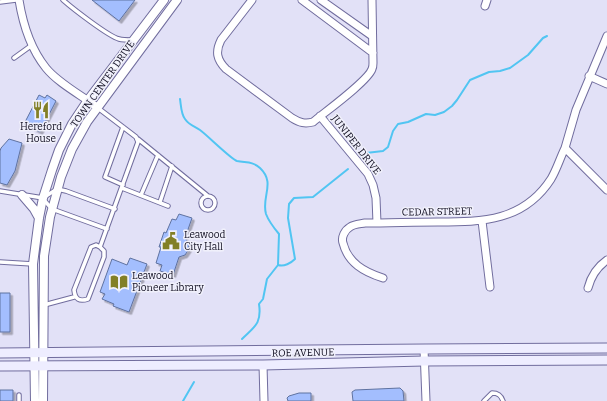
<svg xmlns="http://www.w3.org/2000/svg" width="607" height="401" viewBox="0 0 607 401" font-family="Bitter,serif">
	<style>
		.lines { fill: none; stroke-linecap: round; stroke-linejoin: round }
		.stream { stroke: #51c5f2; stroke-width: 2 }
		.building { fill: #a3befe; stroke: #5f72a0; filter: url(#shadow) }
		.service-casing { stroke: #716d9e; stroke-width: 5.5 }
		.minor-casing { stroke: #716d9e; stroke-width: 9 }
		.tertiary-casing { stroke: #716d9e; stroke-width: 10 }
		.secondary-casing { stroke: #716d9e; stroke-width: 11 }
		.service { stroke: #fff; stroke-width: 3.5 }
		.minor { stroke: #fff; stroke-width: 7 }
		.tertiary { stroke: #fff; stroke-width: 8 }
		.secondary { stroke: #eeedff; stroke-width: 9 }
		.labels { text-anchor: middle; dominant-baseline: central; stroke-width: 3; stroke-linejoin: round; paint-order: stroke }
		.street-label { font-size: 10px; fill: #100e21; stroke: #f0f0fb }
		.poi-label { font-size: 10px; fill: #100e21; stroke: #f0f0fb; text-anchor: start }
	</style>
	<defs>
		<filter id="shadow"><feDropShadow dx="2.5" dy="2.5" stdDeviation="0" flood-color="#0004"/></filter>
	</defs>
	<rect width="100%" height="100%" fill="#e2e1f7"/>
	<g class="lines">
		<!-- stream -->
		<path class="stream" d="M180,99C181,105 181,114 185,119C189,125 194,126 200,130C207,135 231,159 237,161C246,163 252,161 260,168C276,183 261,197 266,214C269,222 274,228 279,234L278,265L267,279L263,299L259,304C262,324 254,327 242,339
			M361,156L366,153L383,151L388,147L393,131L398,124L408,122L426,114L435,115L444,112L452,106L457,100L470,80L489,72L500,71L510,68L528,55L543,38L547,36
			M278,265C284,267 291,263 295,259L288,218L289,204L294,198L313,197L348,169
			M183,401L194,382"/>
	</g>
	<!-- building -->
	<path class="building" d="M92,0H135L119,21Z
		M39,95L45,98L47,95L56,101L40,132L24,124Z
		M9,139L22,143L15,171L7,185L0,183V151L1,148Z
		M179,214L192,218L185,238L188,242L189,249L185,255L179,257L173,275L160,271L162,265L156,263L161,247H159L164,232L166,233L172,219L176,220Z
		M130,258L147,264L129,312L113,306L114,304L102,299L105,294L100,292L112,259L127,265Z
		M0,293H10V332H0Z
		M400,388L403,391L404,401H353L352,392L355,390Z
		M0,390H13V401H0Z
		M299,393H311V401H288L287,398L289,396Z"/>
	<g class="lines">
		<!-- service casing -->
		<g class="service-casing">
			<path id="service" d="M63,0C72,8 108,36 119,39C123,40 127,40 132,40
				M0,2L16,0
				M14,58L32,45
				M98,108L136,137L138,142L100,247L96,245L91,247L74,290C75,299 79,302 88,299L104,257V251L100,247
				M123,127L105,177L123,185
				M138,139L208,196
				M122,188L168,206
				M0,191L43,198L57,189L66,191L115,209
				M141,195L158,155
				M201 203a7 7 0 1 1 14 0a7 7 0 1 1-14 0Z
				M43,199L52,209L107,229
				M160,202L172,166
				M0,262L33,264
				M44,305L74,297
				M19,395V401
				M484,401L492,393C498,393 501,395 503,401"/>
		</g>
		<!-- minor casing -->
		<g class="minor-casing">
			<path id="minor" d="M19,0C23,25 30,48 46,68C58,83 81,95 97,107
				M252,0L221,40C215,52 217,60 226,69L292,118C300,123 305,124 313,122C325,112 368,81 372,69C373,67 373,65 373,63L372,0
				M302,0L373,53
				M321,0L372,36
				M485,6L487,0
				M607,36L576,110L565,148L607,190
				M589,76L607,84
				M320,116L368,174L373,185L376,198L377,223
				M482,221L490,287
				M383,278C364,272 348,263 343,243C341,237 345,230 350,227C354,224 360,224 365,223C389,223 414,222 438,222C483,222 524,221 551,179C557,169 560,158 565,148
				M588,288C591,276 597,267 607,260
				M424,349L426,401
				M263,365L264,401"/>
		</g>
		<!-- tertiary casing -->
		<g class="tertiary-casing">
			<path id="tertiary" d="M22,195L34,209L39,218
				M35,401L33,264L39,218L43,198L52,170L59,150L72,124L88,100L164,0
				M43,401L44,256L50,217L61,177L72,149L87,122L177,0"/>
		</g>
		<!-- secondary casing -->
		<g class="secondary-casing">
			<path id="secondary" d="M0,353L424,349L607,348
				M0,366L263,365L424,361L607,360"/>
		</g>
		<!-- service -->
		<use href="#service" class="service"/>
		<!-- minor -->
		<use href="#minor" class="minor"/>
		<!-- tertiary -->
		<use href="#tertiary" class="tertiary"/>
		<!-- secondary -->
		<use href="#secondary" class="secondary"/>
	</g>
	<!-- icons -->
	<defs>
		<g id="restaurant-bare" transform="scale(1.38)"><path d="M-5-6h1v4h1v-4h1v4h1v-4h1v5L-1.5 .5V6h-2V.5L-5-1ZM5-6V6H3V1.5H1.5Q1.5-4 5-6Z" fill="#827f26" stroke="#f0f0fb" stroke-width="2.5" paint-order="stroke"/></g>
		<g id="civic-bare" transform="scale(1.38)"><path d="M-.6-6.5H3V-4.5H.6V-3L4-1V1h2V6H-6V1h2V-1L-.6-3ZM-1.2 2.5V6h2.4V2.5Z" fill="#827f26" stroke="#f0f0fb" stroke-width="2.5" paint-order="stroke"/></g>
		<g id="library-bare" transform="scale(1.38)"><path d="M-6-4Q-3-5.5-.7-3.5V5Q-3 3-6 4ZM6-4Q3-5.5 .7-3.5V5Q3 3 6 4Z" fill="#827f26" stroke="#f0f0fb" stroke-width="2.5" paint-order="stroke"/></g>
	</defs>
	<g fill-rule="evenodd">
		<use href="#restaurant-bare" x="41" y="110"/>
		<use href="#civic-bare" x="171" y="241"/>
		<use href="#library-bare" x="119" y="282"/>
	</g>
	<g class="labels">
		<!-- street labels -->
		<g class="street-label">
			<text transform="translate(103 84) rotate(-55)">TOWN CENTER DRIVE</text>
			<text transform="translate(356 145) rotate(52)">JUNIPER DRIVE</text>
			<text transform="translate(437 212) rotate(-1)">CEDAR STREET</text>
			<text transform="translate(303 353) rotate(-1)">ROE AVENUE</text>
		</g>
		<!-- poi labels -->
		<g class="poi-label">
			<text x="41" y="127" text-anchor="middle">Hereford<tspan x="41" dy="12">House</tspan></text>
			<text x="184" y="235">Leawood<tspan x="184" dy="12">City Hall</tspan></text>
			<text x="132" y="276">Leawood<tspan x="132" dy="12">Pioneer Library</tspan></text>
		</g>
	</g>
</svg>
